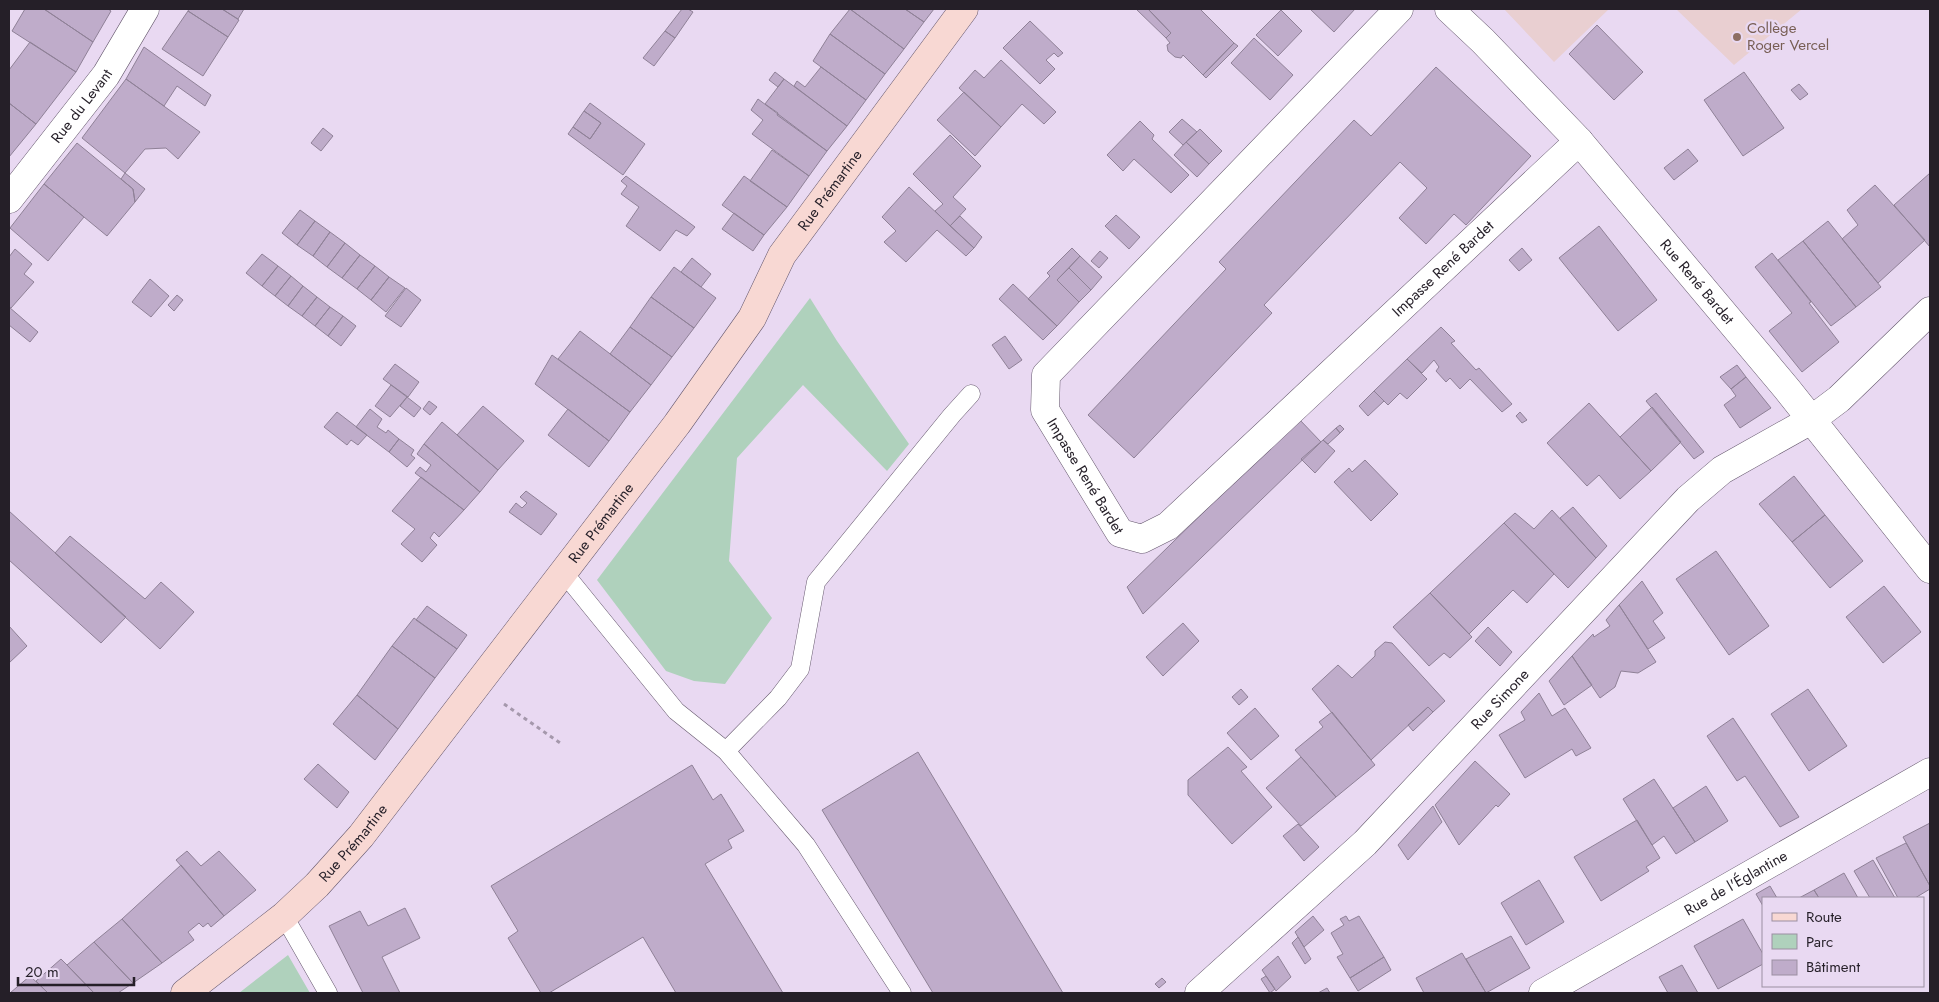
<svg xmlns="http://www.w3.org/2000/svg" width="1939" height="1002" viewBox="0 0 1939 1002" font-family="Jost,sans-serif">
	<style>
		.education { fill: #e9cfd1 }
		.green { fill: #afd1bc }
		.building { fill: #bfacca; stroke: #8f8197 }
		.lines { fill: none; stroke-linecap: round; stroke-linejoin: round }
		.lane-casing { stroke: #65586d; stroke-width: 19 }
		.street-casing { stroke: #65586d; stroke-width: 29 }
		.secondary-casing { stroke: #65586d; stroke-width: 29 }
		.path { stroke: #a598ac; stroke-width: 3; stroke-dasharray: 4 4; stroke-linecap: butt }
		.lane { stroke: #fff; stroke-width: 18 }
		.street { stroke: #fff; stroke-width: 28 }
		.secondary { stroke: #f8d8d3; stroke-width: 28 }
		.education-dot { fill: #8d6e63; stroke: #e9d9f2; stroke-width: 2 }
		.labels { text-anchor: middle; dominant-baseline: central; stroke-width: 4.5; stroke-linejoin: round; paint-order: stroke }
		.education-label { font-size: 15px; fill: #785e54; stroke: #e9d9f2; text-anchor: start }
		.street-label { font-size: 15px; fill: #251f28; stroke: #e9d9f2 }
	</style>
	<rect width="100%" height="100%" fill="#e9d9f2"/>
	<!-- education -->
	<path class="education" d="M1504,9H1609L1554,62Z
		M1676,9H1802L1734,65Z"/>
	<!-- green -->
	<path class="green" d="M810,298L837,341L909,444L887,471L803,385L737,458L729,561L772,618L725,684L694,681L666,671L597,580Z
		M288,955L310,993H239Z"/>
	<!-- building -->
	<path class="building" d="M25,9H44L93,42L76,72L12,31Z
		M44,9H108L111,11L93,42Z
		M189,9H222L239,20L228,37L188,11Z
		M222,9H244L238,19Z
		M682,9H688L693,12L675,38L665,31Z
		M850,9L904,49L885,74L830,34Z
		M850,9H905L924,22L904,49Z
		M905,9H934L924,22Z
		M1136,9H1148L1171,33L1166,38Z
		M1148,9H1200L1234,43L1203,75L1183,55L1181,58L1175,57L1168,51L1167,45L1170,43L1166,38L1171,33Z
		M1310,9H1355L1334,32Z
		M1281,10L1302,31L1278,56L1256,35Z
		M188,11L228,37L203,76L162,49Z
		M1030,21L1063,53L1058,57L1054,53L1046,60L1055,69L1040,84L1003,48Z
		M1597,25L1643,72L1614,100L1569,54Z
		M665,31L675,38L654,66L643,58Z
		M830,34L885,74L866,100L813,61Z
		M1254,38L1293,75L1270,100L1231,63Z
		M30,42L76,72L36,124L9,103V70Z
		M1234,43L1238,46L1206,78L1203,75Z
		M144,47L211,95L205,106L177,86L164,106L126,79Z
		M1001,60L1056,112L1044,124L1022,104L1001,127L959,88L975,70L984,78Z
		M821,67L866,100L847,126L794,86L797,81L805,87Z
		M1436,67L1531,156L1466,225L1454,214L1426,244L1399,218L1427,188L1400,162L1264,305L1272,313L1134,458L1088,415L1226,269L1219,262L1354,120L1371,136Z
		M775,72L784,79L778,87L769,80Z
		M1744,72L1784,128L1743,156L1704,100Z
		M126,79L200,132L178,159L166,148L145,149L125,173L82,138Z
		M784,79L847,126L827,151L777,115L778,113L765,104Z
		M1799,84L1808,94L1800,100L1791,90Z
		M964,92L1001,127L975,156L937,120Z
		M758,99L827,151L809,176L752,134L763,120L751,110Z
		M9,103L36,124L9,157Z
		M590,103L645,144L623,175L568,134L573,127L590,139L601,123L584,111Z
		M584,111L601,123L590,139L573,127Z
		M1182,119L1197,132L1183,145L1169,132Z
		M1140,121L1154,135L1152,139L1189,175L1171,193L1134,159L1123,171L1107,155Z
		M323,128L333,136L321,151L311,143Z
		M1200,129L1222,151L1209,164L1186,142Z
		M950,135L981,166L953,197L966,209L950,226L935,211L943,204L913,174Z
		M1186,142L1209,164L1197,177L1174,155Z
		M77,143L133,189L135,202L107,236L44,184Z
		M1688,149L1698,161L1674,180L1664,168Z
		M772,150L809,176L787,207L750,181Z
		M125,173L145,189L135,202L133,189L121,179Z
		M1930,173V247L1894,205Z
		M626,176L695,227L687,236L676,230L660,251L626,226L639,207L621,194L627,186L621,181Z
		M744,176L787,207L764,235L722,205Z
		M44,184L84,217L48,261L10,228Z
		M1875,185L1925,240L1878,283L1842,239L1858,225L1847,210Z
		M909,187L974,248L966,256L937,230L906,262L884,242L896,231L882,217Z
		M300,210L315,221L297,245L282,233Z
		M734,213L764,235L753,251L722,229Z
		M1116,215L1140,237L1129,249L1105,226Z
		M960,216L982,237L974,248L950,226Z
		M315,221L330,232L313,256L297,245Z
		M1828,221L1881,287L1856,307L1803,241Z
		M1599,226L1657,300L1618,331L1559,258Z
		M330,232L345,243L327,267L313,256Z
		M1803,241L1856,307L1831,326L1778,260Z
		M345,243L360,255L342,278L327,267Z
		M1072,248L1080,256L1057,280L1079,302L1057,326L1028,299L1050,276L1047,273Z
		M1522,248L1532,260L1519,271L1509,260Z
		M15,249L32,264L24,274L34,282L11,308L9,307V257Z
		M1100,251L1108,258L1099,268L1091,261Z
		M1772,253L1811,302L1809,303L1839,342L1802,372L1769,331L1792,313L1755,267Z
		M262,254L278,266L262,286L246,273Z
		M360,255L375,266L357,289L342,278Z
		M1080,256L1102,277L1091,290L1069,268Z
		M692,258L711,274L701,287L681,272Z
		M278,266L291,276L275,296L262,286Z
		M375,266L389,277L371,300L357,289Z
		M674,267L716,298L694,328L651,297Z
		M1069,268L1091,290L1079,302L1057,280Z
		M291,276L303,286L288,306L275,296Z
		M389,277L405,288L386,312L371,300Z
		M150,279L169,296L151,317L132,302Z
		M1013,284L1057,326L1043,340L999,299Z
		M303,286L317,297L302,316L288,306Z
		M406,288L421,300L401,327L385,316Z
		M177,295L183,300L174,311L168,305Z
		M317,297L330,307L315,326L302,316Z
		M651,297L694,328L672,357L630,327Z
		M9,307L38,332L30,342L9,325Z
		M330,307L343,316L328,336L315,326Z
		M343,316L356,326L341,346L328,336Z
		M630,327L672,357L651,385L610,354Z
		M1441,327L1455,341L1451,343L1476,370L1479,368L1512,404L1502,412L1470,379L1460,389L1450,378L1446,382L1436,371L1439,367L1434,360L1422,373L1407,359Z
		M580,331L651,385L630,412L558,359Z
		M1005,336L1022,360L1009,369L992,345Z
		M552,355L630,412L609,441L535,384Z
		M1407,359L1427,379L1407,399L1400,393L1388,405L1374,391Z
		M395,364L419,382L408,397L383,379Z
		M1737,365L1746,377L1731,389L1720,377Z
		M1746,377L1771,408L1740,428L1724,405L1736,396L1731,389Z
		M391,385L407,397L390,417L375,406Z
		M1374,391L1384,401L1368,416L1359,406Z
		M1656,393L1704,452L1694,459L1646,401Z
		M407,397L421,408L414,417L400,406Z
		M429,401L437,407L430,415L423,409Z
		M1589,403L1651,471L1620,499L1599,475L1587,486L1547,443Z
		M483,406L524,441L498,470L457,435Z
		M1652,407L1681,442L1651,471L1620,437Z
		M370,409L382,419L377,427L386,433L388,430L399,439L389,452L356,427Z
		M568,409L609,441L589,467L548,435Z
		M337,412L367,435L358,445L351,440L347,445L324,427Z
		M1520,412L1527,420L1522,423L1516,416Z
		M1299,419L1321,442L1143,614L1127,587Z
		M442,422L498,470L480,492L424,444Z
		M1340,425L1344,429L1340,433L1336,428Z
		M1336,428L1340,433L1328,444L1323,440Z
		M399,439L414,450L411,455L415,458L407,467L389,452Z
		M1323,440L1335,451L1315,473L1301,459Z
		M424,444L480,492L464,510L415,473L420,467L426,472L431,465L417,454Z
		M1365,460L1398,494L1371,521L1334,482L1349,468L1352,472Z
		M1794,476L1825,515L1792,542L1759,504Z
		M421,477L464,510L439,537L434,532L430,538L437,545L422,562L401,544L415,529L392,511Z
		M526,491L557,514L541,535L509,512L516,503L522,508L527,503L520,497Z
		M1573,507L1607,546L1596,558L1560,518Z
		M1552,510L1596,558L1568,588L1504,523L1515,513L1534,529Z
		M9,511L126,617L101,643L9,560Z
		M1825,515L1863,561L1830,588L1792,542Z
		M1504,523L1554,574L1527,603L1513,590L1469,634L1430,593Z
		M70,536L145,599L161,582L194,612L160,649L55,553Z
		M1716,551L1769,626L1729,655L1676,579Z
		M1642,581L1663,613L1653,621L1665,638L1648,649L1619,605Z
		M1884,586L1921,632L1883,663L1846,617Z
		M1430,593L1472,637L1450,658L1444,653L1429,666L1393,627Z
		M1619,605L1656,662L1638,673L1621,671L1615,687L1600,698L1572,656L1593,634L1594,637L1610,626L1606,620Z
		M427,606L467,635L457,649L416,620Z
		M414,618L457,649L435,678L392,646Z
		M1183,623L1199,641L1163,676L1146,657Z
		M9,626L27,646L9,663Z
		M1488,627L1512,652L1500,666L1475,641Z
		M1385,642L1392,643L1445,701L1433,712L1428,707L1371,760L1312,689L1338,665L1352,678L1375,656V651Z
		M392,646L435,678L398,729L357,695Z
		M1572,656L1592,685L1564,705L1549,681Z
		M1241,689L1248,697L1239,705L1232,697Z
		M1808,689L1847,746L1809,771L1771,714Z
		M1539,693L1552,716L1565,708L1591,748L1576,756L1572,749L1525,778L1499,735L1525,720L1521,712Z
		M357,695L398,729L375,760L333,724Z
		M1428,707L1433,712L1413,731L1408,725Z
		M1255,708L1279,736L1251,760L1227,733Z
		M1332,712L1375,765L1336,797L1295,750L1323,727L1319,722Z
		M1733,718L1799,817L1780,827L1745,776L1737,781L1707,736Z
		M1228,747L1247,767L1241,771L1272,807L1232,844L1188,795V780Z
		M918,752L1063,993H933L822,810Z
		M1301,757L1336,797L1301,826L1266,788Z
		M1475,761L1510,794L1498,807L1496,805L1459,845L1435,805Z
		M318,764L349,792L337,808L304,779Z
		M692,765L713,800L721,794L744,831L728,840L732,848L705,864L783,993H676L643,937L549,993H541L508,938L518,931L491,886Z
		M1654,779L1695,842L1676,854L1664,836L1652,845L1623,799Z
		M1706,786L1728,821L1695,842L1673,808Z
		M1433,806L1442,822L1408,860L1398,845Z
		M1637,820L1660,858L1646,867L1649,871L1601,901L1574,857Z
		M1930,823V886L1903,837Z
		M1298,824L1319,847L1304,861L1283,836Z
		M1906,843L1930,886V889L1915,898H1898L1876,858Z
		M187,851L201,866L219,851L256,890L224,916L176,860Z
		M1873,860L1895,898H1870L1854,871Z
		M181,865L224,916L211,927L208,923L203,927L199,923L188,932L194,940L162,963L122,919Z
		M1844,873L1858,898H1819L1814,890Z
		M1539,880L1564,922L1526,945L1501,903Z
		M1770,886L1777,898H1763V906L1756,894Z
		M1814,890L1819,898H1799Z
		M405,908L420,938L382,957L400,993H363L329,926L360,911L368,926Z
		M1313,916L1324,930L1304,947L1295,932Z
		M1346,916L1349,921L1359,916L1384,957L1350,978L1337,957L1343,954L1331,933L1344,925L1340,919Z
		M122,919L162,963L133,983L94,942Z
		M1743,919L1763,954V964L1718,989L1694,946Z
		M1511,936L1530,968L1486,993L1466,959Z
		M1298,937L1311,959L1305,964L1292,943Z
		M94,942L133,983L118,993H94L67,965Z
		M1462,953L1486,993H1424L1416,978Z
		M1278,956L1291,977L1276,991L1262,970Z
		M1384,957L1391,970L1358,991L1350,978Z
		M61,959L67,965L94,993H48L36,981Z
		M1682,965L1698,993H1668L1659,977Z
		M30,976L48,993H10Z
		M1266,976L1275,989L1270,993L1261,979Z
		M1162,978L1166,982L1159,988L1155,984Z
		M1327,988L1330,993H1318Z"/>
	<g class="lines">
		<!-- lane casing -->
		<g class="lane-casing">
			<path id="lane" d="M564,573L676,711L726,751L778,698L800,669L816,582L952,415L971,394
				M726,751L806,845L902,993
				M284,916L328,993"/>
		</g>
		<!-- street casing -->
		<g class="street-casing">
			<g id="street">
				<path id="s1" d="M1399,9L1046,375L1045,410L1120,533L1142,539L1168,526L1579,141"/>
				<path id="s2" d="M1449,9L1483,41L1579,141L1787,389L1930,569"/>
				<path id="s3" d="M9,199L106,75L145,9"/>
				<path id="s4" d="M1199,993L1365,843L1688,499L1722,470L1811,420L1839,399L1930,311"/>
				<path id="s5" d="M1543,993L1930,772"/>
			</g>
		</g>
		<!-- secondary casing -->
		<g class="secondary-casing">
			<g id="secondary">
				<path id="s6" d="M185,993L284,916L317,885L361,836L677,424L752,318L782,255L964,9"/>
			</g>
		</g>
		<!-- path -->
		<path class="path" d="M504,704L563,745"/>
		<!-- lane -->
		<use href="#lane" class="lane"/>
		<!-- street -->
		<use href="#street" class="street"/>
		<!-- secondary -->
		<use href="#secondary" class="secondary"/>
	</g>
	<!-- markers -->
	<circle class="education-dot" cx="1737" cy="37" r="5"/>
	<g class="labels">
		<!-- education labels -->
		<g class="education-label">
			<text x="1747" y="28">Collège<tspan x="1747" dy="17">Roger Vercel</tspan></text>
		</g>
		<!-- street labels -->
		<g class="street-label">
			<text stroke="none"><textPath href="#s3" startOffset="118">Rue du Levant</textPath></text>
			<text stroke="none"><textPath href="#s6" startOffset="1036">Rue Prémartine</textPath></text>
			<text stroke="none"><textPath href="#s1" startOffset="1116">Impasse René Bardet</textPath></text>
			<text stroke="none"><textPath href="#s2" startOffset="369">Rue René Bardet</textPath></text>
			<text stroke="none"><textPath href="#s1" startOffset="621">Impasse René Bardet</textPath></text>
			<text stroke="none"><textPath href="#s6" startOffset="631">Rue Prémartine</textPath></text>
			<text stroke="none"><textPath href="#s4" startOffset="421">Rue Simone</textPath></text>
			<text stroke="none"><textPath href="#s6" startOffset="226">Rue Prémartine</textPath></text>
			<text stroke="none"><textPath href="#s5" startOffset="222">Rue de l'Églantine</textPath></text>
		</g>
	</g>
	<!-- border -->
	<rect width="1939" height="1002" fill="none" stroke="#251f28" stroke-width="20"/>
	<!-- legend -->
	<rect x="1762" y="897" width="162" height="90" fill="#e9d9f2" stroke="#9b8fa1"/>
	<rect x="1772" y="913" width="25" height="8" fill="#f8d8d3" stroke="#9b8fa1"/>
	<text x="1806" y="922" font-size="15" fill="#251f28">Route</text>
	<rect x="1772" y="934" width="25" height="15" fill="#afd1bc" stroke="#9b8fa1"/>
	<text x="1806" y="947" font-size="15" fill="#251f28">Parc</text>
	<rect x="1772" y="960" width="25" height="15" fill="#bfacca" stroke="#9b8fa1"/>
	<text x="1806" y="972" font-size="15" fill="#251f28">Bâtiment</text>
	<!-- scale -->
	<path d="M18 977v8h116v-8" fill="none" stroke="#251f28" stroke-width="2.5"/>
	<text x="25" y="977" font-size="15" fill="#251f28" stroke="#e9d9f2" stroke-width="4" paint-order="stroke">20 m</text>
</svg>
